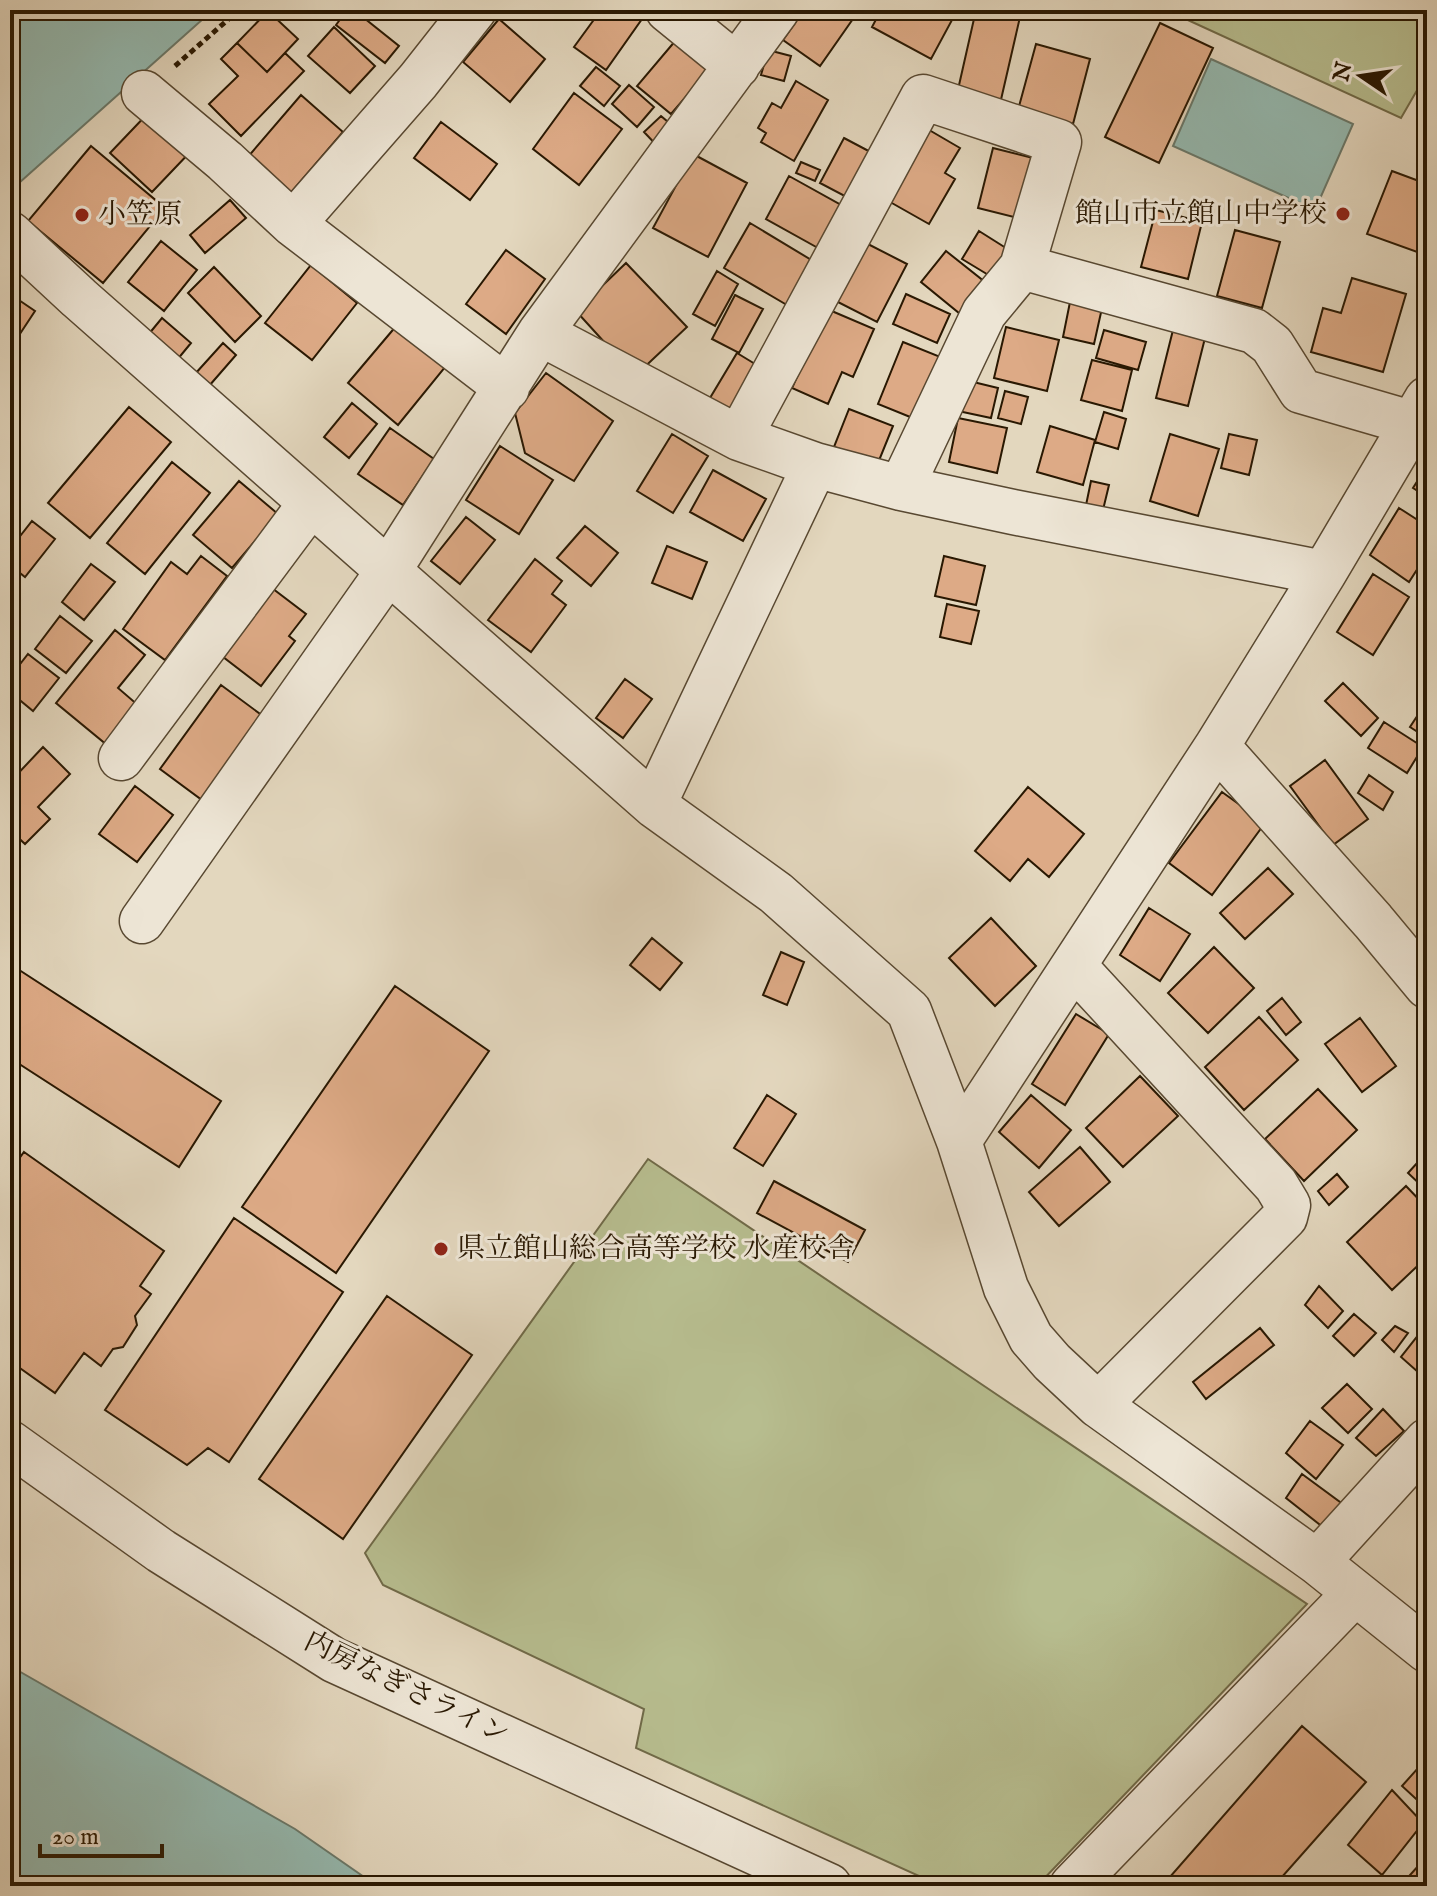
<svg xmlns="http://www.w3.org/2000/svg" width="1437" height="1896" viewBox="0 0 1437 1896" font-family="'IM FELL English','Noto Serif JP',serif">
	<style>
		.green { fill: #b7bd8f; stroke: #706a48; stroke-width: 2 }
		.water { fill: #95bab1; stroke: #6a796b; stroke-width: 2 }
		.building { fill: #ddaa86; stroke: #291802; stroke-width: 2 }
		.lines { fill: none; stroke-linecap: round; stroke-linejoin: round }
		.minor-casing { stroke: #584831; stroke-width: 47 }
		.path { stroke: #291802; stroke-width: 5; stroke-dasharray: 6 4; stroke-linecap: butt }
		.minor { stroke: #ede5d5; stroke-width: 44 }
		.poi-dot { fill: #8f2418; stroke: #ede5d5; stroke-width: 3 }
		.labels { text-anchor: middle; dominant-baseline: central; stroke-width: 6; stroke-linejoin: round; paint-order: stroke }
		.poi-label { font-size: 28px; fill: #291802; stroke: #ede5d5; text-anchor: start }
		.street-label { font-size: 28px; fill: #291802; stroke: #ede5d5 }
	</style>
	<rect width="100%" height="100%" fill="#e3d7be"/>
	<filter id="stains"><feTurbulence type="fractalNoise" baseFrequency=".0025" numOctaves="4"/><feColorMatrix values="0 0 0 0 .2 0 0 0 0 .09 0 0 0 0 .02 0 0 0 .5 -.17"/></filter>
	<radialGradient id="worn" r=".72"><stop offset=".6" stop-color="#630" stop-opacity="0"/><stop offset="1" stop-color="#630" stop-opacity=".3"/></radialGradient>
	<!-- green -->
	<path class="green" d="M1166,10H1427V73L1401,118Z
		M648,1159L1307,1604L1037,1886H941L636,1748L644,1709L383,1585L365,1553Z"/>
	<!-- water -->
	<path class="water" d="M10,10H213L10,191Z
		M1211,59L1353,124L1315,210L1173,146Z
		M10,1666L295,1829L377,1886H10Z"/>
	<!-- building -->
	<path class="building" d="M347,10H354L399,46L385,63L336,25Z
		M601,10H629L642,19L606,70L574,47Z
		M804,10H847L855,16L820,66L783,40Z
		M881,10H939L937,12L952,20L931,59L872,27Z
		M976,10H1002V13L1020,17L1000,104L957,94Z
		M268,11L298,39L267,72L237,43Z
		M499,19L545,59L510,102L463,62Z
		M1160,23L1213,48L1159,163L1105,137Z
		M334,27L375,66L350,93L308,56Z
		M676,40L710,69L671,114L637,86Z
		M237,43L267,72L285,53L304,71L241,136L209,104L238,76L221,59Z
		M1036,44L1090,59L1073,124L1018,110Z
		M768,50L791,56L784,81L761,75Z
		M596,67L620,86L604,106L580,86Z
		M796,81L828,100L794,161L761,142L766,133L758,128L772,103L781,108Z
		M629,85L654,107L637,127L612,104Z
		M574,93L622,129L579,185L533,149Z
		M301,95L343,132L289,195L247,158Z
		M152,109L194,148L152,192L110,153Z
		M661,116L668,122L663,152L644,132Z
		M441,122L497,164L470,200L414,158Z
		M924,127L960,148L945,173L955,179L929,224L883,198Z
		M844,138L880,157L856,202L820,183Z
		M91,146L165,208L103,283L28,221Z
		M993,148L1033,158L1018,218L978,208Z
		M693,154L747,183L708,257L653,228Z
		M801,162L820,170L815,181L796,173Z
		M1392,171L1427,184V236L1420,253L1367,234Z
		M789,176L850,210L827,253L766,219Z
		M230,200L246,218L205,253L190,235Z
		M1156,210L1202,222L1188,279L1141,267Z
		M750,223L818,264L792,308L724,268Z
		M1235,230L1280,242L1262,308L1217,296Z
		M979,231L1017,255L1000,282L962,259Z
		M161,241L197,270L164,311L128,282Z
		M862,241L907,264L877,322L832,299Z
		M506,250L545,279L506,334L466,304Z
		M946,251L995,290L970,322L921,282Z
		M626,263L687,327L635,376L576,311Z
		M311,265L357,303L312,360L265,323Z
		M214,267L261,316L235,342L188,293Z
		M717,271L738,284L715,326L693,314Z
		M1352,278L1406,294L1383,372L1311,352L1323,308L1341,313Z
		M1072,292L1104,299L1094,344L1063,337Z
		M10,294L35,311L10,349Z
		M906,294L950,314L937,343L893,324Z
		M735,295L763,309L739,353L712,339Z
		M827,309L874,329L853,377L842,372L828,404L792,388Z
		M162,318L191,343L177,360L148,335Z
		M397,325L446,366L398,425L348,383Z
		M1174,326L1206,334L1188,406L1156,398Z
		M1006,327L1059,340L1047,391L994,378Z
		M1104,330L1146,342L1138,370L1096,358Z
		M903,342L943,358L930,425L878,404Z
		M223,343L236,355L209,386L195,374Z
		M737,353L760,367L733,412L710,398Z
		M1092,360L1132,370L1122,411L1081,400Z
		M546,373L613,421L574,481L525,453L515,413Z
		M965,380L998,388L991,418L958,411Z
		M1005,391L1028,397L1021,424L998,418Z
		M352,403L377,424L349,458L324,437Z
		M129,407L171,442L90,538L48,503Z
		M849,409L893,426L878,463L834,447Z
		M1104,412L1126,419L1118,449L1095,442Z
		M958,418L1007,428L997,473L949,462Z
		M1050,426L1095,440L1083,485L1037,472Z
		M390,428L434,459L403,505L358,474Z
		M672,434L708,456L673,513L637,491Z
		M1170,434L1219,449L1198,516L1150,501Z
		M1229,434L1257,440L1249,475L1221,468Z
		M500,446L553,480L519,534L466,500Z
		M172,462L210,493L145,574L107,543Z
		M1427,466V497L1413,488Z
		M713,470L766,499L743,541L690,512Z
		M239,481L278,514L232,568L193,535Z
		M1091,481L1109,485L1102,514L1085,510Z
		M1399,508L1427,526V554L1409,582L1370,555Z
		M466,517L495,540L460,584L431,561Z
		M32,521L55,539L25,577L10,565V549Z
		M585,526L618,553L591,586L557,558Z
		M667,546L707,562L692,599L652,583Z
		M201,556L227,576L165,660L123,629L171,562L187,574Z
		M944,556L985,566L976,605L935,596Z
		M535,559L562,581L552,594L566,605L531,652L488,620Z
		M91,564L115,582L84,620L62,602Z
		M1373,574L1409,597L1373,655L1337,632Z
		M264,582L306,614L289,636L295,641L261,686L214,650Z
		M947,604L979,611L971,644L940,637Z
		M60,616L92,641L66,673L35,649Z
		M115,630L145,655L118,688L139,706L107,745L56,703Z
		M28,654L59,678L33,711L10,692V677Z
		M625,679L652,699L623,738L596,718Z
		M1343,683L1378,718L1361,736L1325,701Z
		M221,685L267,719L206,803L160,769Z
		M1427,701V738L1410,727Z
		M1384,722L1423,747L1407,773L1368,748Z
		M43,747L70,774L38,807L50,819L25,844L10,830V782Z
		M1325,760L1368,819L1333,845L1290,786Z
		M1369,775L1393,792L1383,810L1358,793Z
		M135,786L173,815L137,862L99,834Z
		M1028,787L1084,834L1049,877L1028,859L1010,881L975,851Z
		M1222,792L1265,823L1212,895L1169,863Z
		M1268,868L1293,894L1245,939L1220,913Z
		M1149,908L1190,934L1160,981L1120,955Z
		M991,918L1036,966L995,1006L949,958Z
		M652,938L682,963L660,990L630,965Z
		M1214,947L1254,988L1208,1033L1168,993Z
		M781,952L804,962L787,1005L763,995Z
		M10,964L221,1101L179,1167L10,1058Z
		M395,986L489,1051L336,1273L242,1207Z
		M1282,998L1301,1022L1286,1035L1267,1011Z
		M1076,1014L1109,1034L1065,1105L1032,1084Z
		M1259,1017L1298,1060L1244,1110L1205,1067Z
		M1360,1018L1396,1066L1362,1092L1325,1044Z
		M1140,1076L1178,1116L1123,1167L1086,1128Z
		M1318,1089L1357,1130L1304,1181L1265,1139Z
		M767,1095L796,1114L763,1166L734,1148Z
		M1031,1095L1071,1130L1039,1168L999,1132Z
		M1080,1147L1110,1182L1059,1226L1029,1192Z
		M24,1152L164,1251L140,1286L151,1294L135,1316L137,1325L123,1347L113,1349L101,1366L84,1353L55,1393L10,1361V1171Z
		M1427,1152V1191L1408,1173Z
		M1337,1174L1348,1187L1329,1205L1318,1191Z
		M774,1181L865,1230L848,1262L757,1213Z
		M1406,1186L1427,1208V1257L1392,1290L1347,1242Z
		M234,1218L343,1292L229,1462L208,1448L187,1465L105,1410Z
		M1319,1286L1343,1311L1328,1328L1305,1305Z
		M387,1296L472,1355L343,1539L259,1479Z
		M1354,1314L1376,1333L1354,1356L1333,1336Z
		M1427,1324V1380L1401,1357Z
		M1395,1326L1408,1333L1394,1352L1382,1340Z
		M1260,1328L1274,1345L1206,1399L1193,1382Z
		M1347,1384L1372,1409L1348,1433L1322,1408Z
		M1383,1409L1404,1431L1376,1456L1356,1438Z
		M1310,1421L1343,1445L1316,1479L1286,1453Z
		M1302,1474L1344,1505L1324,1528L1286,1498Z
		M1302,1726L1366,1782L1274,1886H1162Z
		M1427,1758V1809L1402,1786Z
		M1392,1790L1423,1823L1382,1875L1348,1845Z
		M1427,1856V1886H1404L1402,1884Z"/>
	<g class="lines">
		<!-- minor casing -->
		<g class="minor-casing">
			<path id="minor" d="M668,10L737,66
				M144,93L225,161L293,224L507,388
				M293,224L418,81L474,10
				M10,234L79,298L655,806L776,893L909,1011L959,1141L1006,1288L1031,1338L1052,1362L1098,1405L1317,1562L1427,1650
				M540,333L739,438L815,465L901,488L1013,512L1324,573
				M739,438L923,97L1059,142L1022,267L1254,331L1272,345L1301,391L1411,423
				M901,488L984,313L1022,267
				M1217,746L1373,921L1427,986
				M121,758L311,503
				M654,804L815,465
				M142,921L389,570L540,333L777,10
				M1074,966L1276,1185L1288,1205L1285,1217L1098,1405
				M959,1141L1217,746L1324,573L1427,399
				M10,1443L161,1551L334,1660L829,1886
				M1317,1562L1427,1441
				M1072,1886L1355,1593"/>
		</g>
		<!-- path -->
		<path class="path" d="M175,66L239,10"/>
		<!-- minor -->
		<use href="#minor" class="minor"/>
	</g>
	<!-- markers -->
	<g class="poi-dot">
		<circle cx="1343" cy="214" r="8"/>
		<circle cx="82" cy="215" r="8"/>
		<circle cx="441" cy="1249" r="8"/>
	</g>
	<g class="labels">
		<!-- poi labels -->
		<g class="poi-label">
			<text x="1327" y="214" text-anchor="end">館山市立館山中学校</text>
			<text x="98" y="215">小笠原</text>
			<text x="457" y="1249">県立館山総合高等学校 水産校舎</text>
		</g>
		<!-- street labels -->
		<g class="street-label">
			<text transform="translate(406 1689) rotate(26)">内房なぎさライン</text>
		</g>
	</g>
	<!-- margin -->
	<rect width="1437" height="1896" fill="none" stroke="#e3d7be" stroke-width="40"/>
	<rect x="12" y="12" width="1413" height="1872" fill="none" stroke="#291802" stroke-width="4"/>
	<rect x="20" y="20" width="1397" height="1856" fill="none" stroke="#291802" stroke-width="2"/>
	<!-- north arrow -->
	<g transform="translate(1361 76) rotate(283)" stroke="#ede5d5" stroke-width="6" paint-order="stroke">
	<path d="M0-6L14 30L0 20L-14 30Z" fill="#291802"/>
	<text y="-12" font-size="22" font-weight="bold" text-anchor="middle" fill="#291802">N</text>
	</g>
	<!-- scale -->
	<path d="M40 1844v12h122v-12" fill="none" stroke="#291802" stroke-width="4"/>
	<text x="52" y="1844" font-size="24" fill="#291802" stroke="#ede5d5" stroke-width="6" paint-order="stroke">20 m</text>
	<rect width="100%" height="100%" filter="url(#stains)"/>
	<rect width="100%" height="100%" fill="url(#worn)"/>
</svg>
